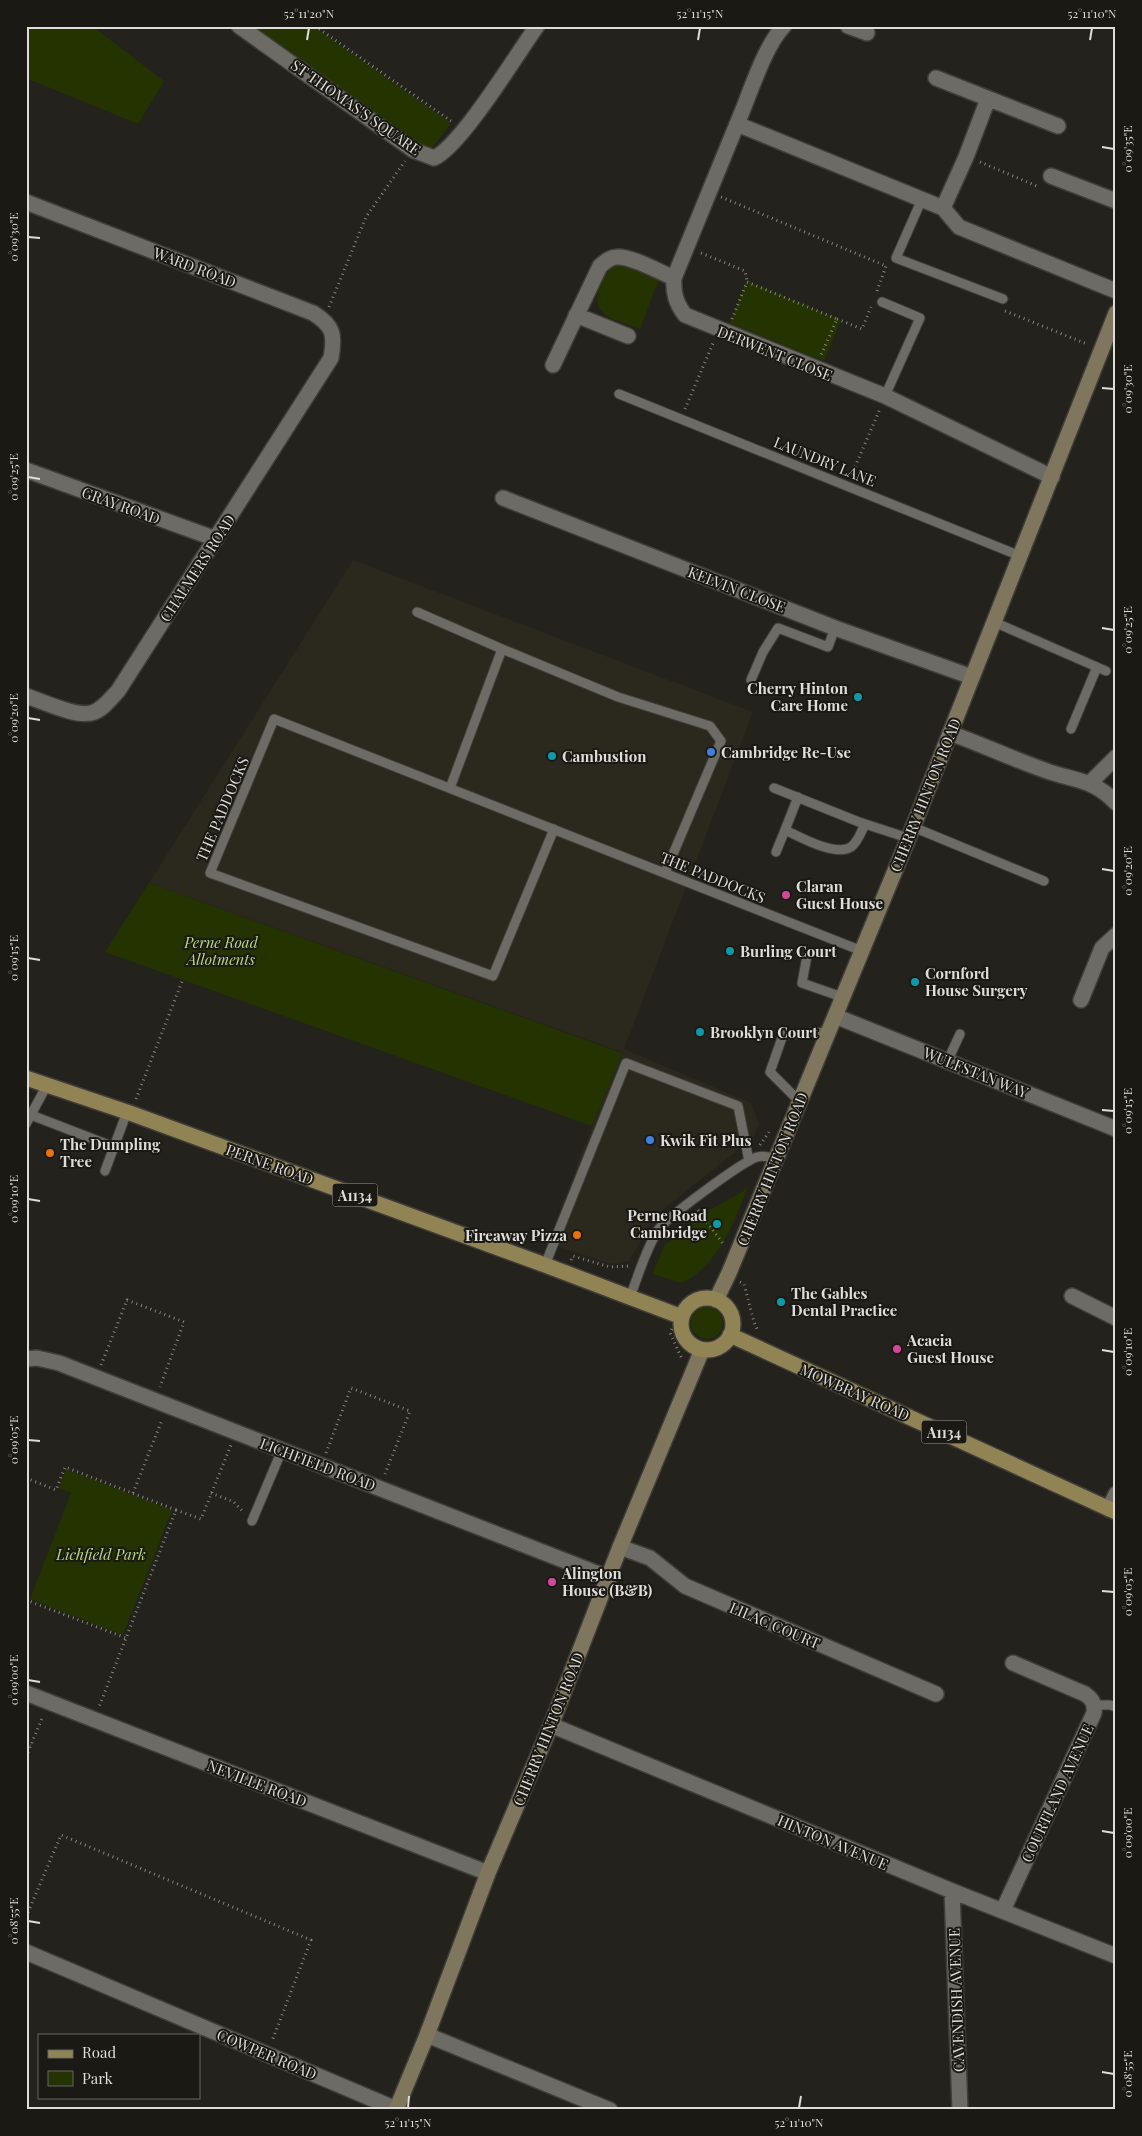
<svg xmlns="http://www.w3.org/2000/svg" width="1142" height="2136" viewBox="0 0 1142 2136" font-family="'Playfair Display',serif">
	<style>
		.built { fill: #2b281d }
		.green { fill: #253301 }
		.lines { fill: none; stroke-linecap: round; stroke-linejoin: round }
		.lane-casing { stroke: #3f3d39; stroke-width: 11 }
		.street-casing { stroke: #3f3d39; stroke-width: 18 }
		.secondary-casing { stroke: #3f3d39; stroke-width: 18 }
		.primary-casing { stroke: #3f3d39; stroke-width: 18 }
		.path { stroke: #85847f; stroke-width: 3; stroke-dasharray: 1 4; stroke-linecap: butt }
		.lane { stroke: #6d6b65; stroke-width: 9 }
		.street { stroke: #6d6b65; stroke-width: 15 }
		.secondary { stroke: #7f775d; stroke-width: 15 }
		.primary { stroke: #908455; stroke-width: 15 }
		.ticks { fill: none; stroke: #deddd9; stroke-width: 2 }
		.culture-dot { fill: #0f9aa8; stroke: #1a1914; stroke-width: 2 }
		.shop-dot { fill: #3f7fe0; stroke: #1a1914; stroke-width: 2 }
		.hotel-dot { fill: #d1479c; stroke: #1a1914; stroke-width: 2 }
		.food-dot { fill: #e8710a; stroke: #1a1914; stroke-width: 2 }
		.labels { text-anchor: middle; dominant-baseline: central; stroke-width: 4; stroke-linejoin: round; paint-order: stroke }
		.shield { fill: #1a1914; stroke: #a3a29e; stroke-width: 1 }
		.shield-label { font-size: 14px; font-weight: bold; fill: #deddd9 }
		.street-label { font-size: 15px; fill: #deddd9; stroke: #1a1914 }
		.poi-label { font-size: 15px; font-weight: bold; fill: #deddd9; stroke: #1a1914; text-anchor: start }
		.park-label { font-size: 15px; font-style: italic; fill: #b8db7a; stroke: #1a1914 }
		.neatline { fill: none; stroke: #deddd9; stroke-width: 2 }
		.ticks-label { font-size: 12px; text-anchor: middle; fill: #deddd9 }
	</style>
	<rect width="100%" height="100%" fill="#23221d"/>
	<!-- built -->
	<path class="built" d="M353,560L753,712L624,1049L751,1103L759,1124L754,1137L655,1216L629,1261L611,1264L547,1243L621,1052L149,883Z"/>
	<!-- green -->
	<path class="green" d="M26,26H92L164,81L138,124L26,78Z
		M248,26H313L451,123L429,152Z
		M619,261L660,276L640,329C616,319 587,317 601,285C606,274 609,268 619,261Z
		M747,281L841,320L824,361L730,323Z
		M149,883L622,1053L592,1126L105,952Z
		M748,1186C734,1223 719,1264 682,1283L652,1274L665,1245L706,1212L742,1192Z
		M691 1323a16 16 0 1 1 32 0a16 16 0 1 1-32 0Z
		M66,1469L172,1510L123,1635L30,1599L71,1493L59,1488Z"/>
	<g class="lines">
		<!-- lane casing -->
		<g class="lane-casing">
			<path id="lane" d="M922,199L896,258L1003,299
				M882,302L920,318L885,396
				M619,394L1020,556
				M417,612L502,649
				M994,622L1106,671
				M751,680L763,652L778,628L828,647L835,628
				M1071,729L1097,667
				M450,788L502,649L618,697L710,726L721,741L665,873
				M774,788L859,822L908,838
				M798,797L785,830C800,837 835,857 851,847C858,842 861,832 865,824
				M913,827L1044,881
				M554,829L493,976L210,873L274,719L862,951
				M776,852L785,830
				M807,956L802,983L842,997
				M948,1060L960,1034
				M799,1101L770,1072L783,1035L829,1032
				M31,1115L114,1147
				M26,1124L47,1085
				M105,1171L127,1112
				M545,1265L626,1063L738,1106L749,1161
				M630,1297C639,1274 645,1251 658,1230C667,1217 742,1162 757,1157C764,1155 769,1157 776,1159
				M252,1521L282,1450
				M1094,1705H1110L1116,1707"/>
		</g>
		<!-- street casing -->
		<g class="street-casing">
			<path id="street" d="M239,26L413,150L434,158C461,146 517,54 537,26
				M848,26L867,33
				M936,78L1058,126
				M737,124C749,97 764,46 784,26
				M1051,176L1116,201
				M26,202L313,313C334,326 335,335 331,358L118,691C111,698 102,711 91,713C75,717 42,701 26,696
				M943,208L966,157L988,99
				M576,315L628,336
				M553,365L600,266C605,262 610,257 617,257C632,256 659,272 674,278
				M26,470L216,539
				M1052,477L885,396L685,315C676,303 673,293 674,278L737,124L943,208L959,227L1116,291
				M503,498L835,628L972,677
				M950,733C983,745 1015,760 1047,771C1075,781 1094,779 1116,803
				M1090,783L1116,757
				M1081,1000L1102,948L1116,935
				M835,1016L1116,1129
				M1072,1296L1116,1318
				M26,1359L37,1358L59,1363L609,1578
				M1109,1509L1116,1494
				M620,1547L650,1558L685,1586L936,1694
				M26,1693L488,1873
				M551,1725L952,1891L1116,1956
				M952,1891L960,2110
				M1003,1910L1094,1713C1095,1703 1092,1699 1085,1694L1013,1663
				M26,1952L396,2109
				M427,2035L610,2110"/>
		</g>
		<!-- secondary casing -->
		<g class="secondary-casing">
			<path id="secondary" d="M716,1300L729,1273L913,827L1116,313
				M396,2110L427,2035L488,1873L551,1725L620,1547L702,1350"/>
		</g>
		<!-- primary casing -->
		<g class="primary-casing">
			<path id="primary" d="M26,1078L130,1113L545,1265L682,1317
				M681 1324a26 26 0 1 1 52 0a26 26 0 1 1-52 0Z
				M730,1335L1116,1512"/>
		</g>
		<!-- path -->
		<path class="path" d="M315,26L451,121
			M980,162L1039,187
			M721,197L886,266
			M701,253L745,271L747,281
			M877,291L886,266
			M329,307L366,217L405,161
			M1005,311L1087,344
			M732,319L747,282L837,319L821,355
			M837,319L862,329L871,307
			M685,409L714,341
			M851,476L880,409
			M136,1099L183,979
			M760,1145L769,1132
			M698,1210L724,1245
			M571,1260L573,1256L610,1267L630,1266
			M740,1282L744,1284L754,1322L758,1331
			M672,1329L670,1333L682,1359
			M101,1365L127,1300L184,1322L160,1387
			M326,1453L351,1388L410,1411L385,1474
			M26,1478L56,1490L65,1467L176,1510L99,1707
			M133,1493L162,1420
			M211,1493L234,1502L244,1513
			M176,1510L201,1519L231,1445
			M26,1600L126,1638
			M26,1743L31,1745
			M26,1757L43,1716
			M26,1775L28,1776
			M26,1917L61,1835L311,1940L272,2041"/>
		<!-- lane -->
		<use href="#lane" class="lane"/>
		<!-- street -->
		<use href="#street" class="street"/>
		<!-- secondary -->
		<use href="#secondary" class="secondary"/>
		<!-- primary -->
		<use href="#primary" class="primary"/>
	</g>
	<!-- ticks -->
	<path class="ticks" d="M307,40L309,28M698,40L700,28M1090,40L1092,28M1102,147L1114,149M28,237L40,238M1102,388L1114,389M28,477L40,479M1102,628L1114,630M28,718L40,720M1102,869L1114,871M28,958L40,960M1102,1110L1114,1111M28,1199L40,1201M1102,1350L1114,1352M28,1440L40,1441M1102,1591L1114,1592M28,1680L40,1682M1102,1831L1114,1833M28,1921L40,1923M1102,2072L1114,2074M408,2108L409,2096M799,2108L801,2096"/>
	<!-- markers -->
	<g class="culture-dot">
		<circle cx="858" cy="697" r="5"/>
		<circle cx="552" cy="756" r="5"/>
		<circle cx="730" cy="951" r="5"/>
		<circle cx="915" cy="982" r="5"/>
		<circle cx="700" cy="1032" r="5"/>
		<circle cx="717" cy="1224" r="5"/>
		<circle cx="781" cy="1302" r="5"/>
	</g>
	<g class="shop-dot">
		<circle cx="711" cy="752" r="5"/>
		<circle cx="650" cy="1140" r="5"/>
	</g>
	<g class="hotel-dot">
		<circle cx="786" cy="895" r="5"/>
		<circle cx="897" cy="1349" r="5"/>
		<circle cx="552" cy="1582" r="5"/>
	</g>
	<g class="food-dot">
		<circle cx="50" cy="1153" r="5"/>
		<circle cx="577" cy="1235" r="5"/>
	</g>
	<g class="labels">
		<!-- shield labels -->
		<g class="shield">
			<rect x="332.5" y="1183.5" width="45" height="23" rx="4"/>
			<rect x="921.5" y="1420.5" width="45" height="23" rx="4"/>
		</g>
		<g class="shield-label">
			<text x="355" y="1195">A1134</text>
			<text x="944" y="1432">A1134</text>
		</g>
		<!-- street labels -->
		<g class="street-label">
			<text transform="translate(356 107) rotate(35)">ST THOMAS'S SQUARE</text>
			<text transform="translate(195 267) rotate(21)">WARD ROAD</text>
			<text transform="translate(775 353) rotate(22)">DERWENT CLOSE</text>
			<text transform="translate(825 461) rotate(22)">LAUNDRY LANE</text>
			<text transform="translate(121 505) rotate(20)">GRAY ROAD</text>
			<text transform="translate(197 568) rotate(-57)">CHALMERS ROAD</text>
			<text transform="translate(737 589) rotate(21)">KELVIN CLOSE</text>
			<text transform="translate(925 795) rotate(-68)">CHERRY HINTON ROAD</text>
			<text transform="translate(222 809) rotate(-67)">THE PADDOCKS</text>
			<text transform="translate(713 877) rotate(22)">THE PADDOCKS</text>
			<text transform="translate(976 1072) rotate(22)">WULFSTAN WAY</text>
			<text transform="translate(270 1164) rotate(20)">PERNE ROAD</text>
			<text transform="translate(772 1169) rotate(-68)">CHERRY HINTON ROAD</text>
			<text transform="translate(855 1392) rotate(24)">MOWBRAY ROAD</text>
			<text transform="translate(318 1464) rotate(21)">LICHFIELD ROAD</text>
			<text transform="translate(775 1625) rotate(23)">LILAC COURT</text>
			<text transform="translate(548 1729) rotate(-68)">CHERRY HINTON ROAD</text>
			<text transform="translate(257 1783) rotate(21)">NEVILLE ROAD</text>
			<text transform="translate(1057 1793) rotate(-65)">COURTLAND AVENUE</text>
			<text transform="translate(833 1842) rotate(23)">HINTON AVENUE</text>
			<text transform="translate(956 2000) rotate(-92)">CAVENDISH AVENUE</text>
			<text transform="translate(267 2054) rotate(23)">COWPER ROAD</text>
		</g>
		<!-- poi labels -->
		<g class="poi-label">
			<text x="848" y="688" text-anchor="end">Cherry Hinton<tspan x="848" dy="17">Care Home</tspan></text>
			<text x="721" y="752">Cambridge Re-Use</text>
			<text x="562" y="756">Cambustion</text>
			<text x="796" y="886">Claran<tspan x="796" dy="17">Guest House</tspan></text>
			<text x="740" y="951">Burling Court</text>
			<text x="925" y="973">Cornford<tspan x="925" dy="17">House Surgery</tspan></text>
			<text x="710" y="1032">Brooklyn Court</text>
			<text x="660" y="1140">Kwik Fit Plus</text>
			<text x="60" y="1144">The Dumpling<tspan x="60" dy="17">Tree</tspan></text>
			<text x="707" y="1215" text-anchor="end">Perne Road<tspan x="707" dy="17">Cambridge</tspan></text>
			<text x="567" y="1235" text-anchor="end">Fireaway Pizza</text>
			<text x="791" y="1293">The Gables<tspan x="791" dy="17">Dental Practice</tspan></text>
			<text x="907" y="1340">Acacia<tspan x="907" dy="17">Guest House</tspan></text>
			<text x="562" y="1573">Alington<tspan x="562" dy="17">House (B&amp;B)</tspan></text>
		</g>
		<!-- park labels -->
		<g class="park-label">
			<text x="221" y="942">Perne Road<tspan x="221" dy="17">Allotments</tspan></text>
			<text x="101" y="1554">Lichfield Park</text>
		</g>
	</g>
	<!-- border -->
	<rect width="1142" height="2136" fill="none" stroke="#1a1914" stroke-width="55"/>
	<!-- legend -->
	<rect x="38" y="2034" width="162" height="65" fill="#1a1914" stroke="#686763"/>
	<rect x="48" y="2050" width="25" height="8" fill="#908455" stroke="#686763"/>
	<text x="82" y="2058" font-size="15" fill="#deddd9">Road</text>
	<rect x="48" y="2071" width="25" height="15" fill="#253301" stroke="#686763"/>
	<text x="82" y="2084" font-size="15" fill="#deddd9">Park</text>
	<rect x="28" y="28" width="1086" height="2080" class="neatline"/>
	<g class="ticks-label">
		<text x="309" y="18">52°11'20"N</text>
		<text x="700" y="18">52°11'15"N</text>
		<text x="1092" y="18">52°11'10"N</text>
		<text transform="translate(1128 149) rotate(-90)" y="4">0°09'35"E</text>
		<text transform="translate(14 237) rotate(-90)" y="4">0°09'30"E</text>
		<text transform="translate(1128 389) rotate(-90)" y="4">0°09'30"E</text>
		<text transform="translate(14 477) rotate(-90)" y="4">0°09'25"E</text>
		<text transform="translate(1128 630) rotate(-90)" y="4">0°09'25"E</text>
		<text transform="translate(14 718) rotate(-90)" y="4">0°09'20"E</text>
		<text transform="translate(1128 871) rotate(-90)" y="4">0°09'20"E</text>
		<text transform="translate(14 958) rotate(-90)" y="4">0°09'15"E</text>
		<text transform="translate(1128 1111) rotate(-90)" y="4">0°09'15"E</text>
		<text transform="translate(14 1199) rotate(-90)" y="4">0°09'10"E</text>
		<text transform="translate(1128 1352) rotate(-90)" y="4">0°09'10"E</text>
		<text transform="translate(14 1440) rotate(-90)" y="4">0°09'05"E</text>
		<text transform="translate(1128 1592) rotate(-90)" y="4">0°09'05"E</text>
		<text transform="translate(14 1680) rotate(-90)" y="4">0°09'00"E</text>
		<text transform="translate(1128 1833) rotate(-90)" y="4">0°09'00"E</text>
		<text transform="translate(14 1921) rotate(-90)" y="4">0°08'55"E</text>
		<text transform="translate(1128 2074) rotate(-90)" y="4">0°08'55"E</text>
		<text x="408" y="2127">52°11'15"N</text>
		<text x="799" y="2127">52°11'10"N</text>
	</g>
</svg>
